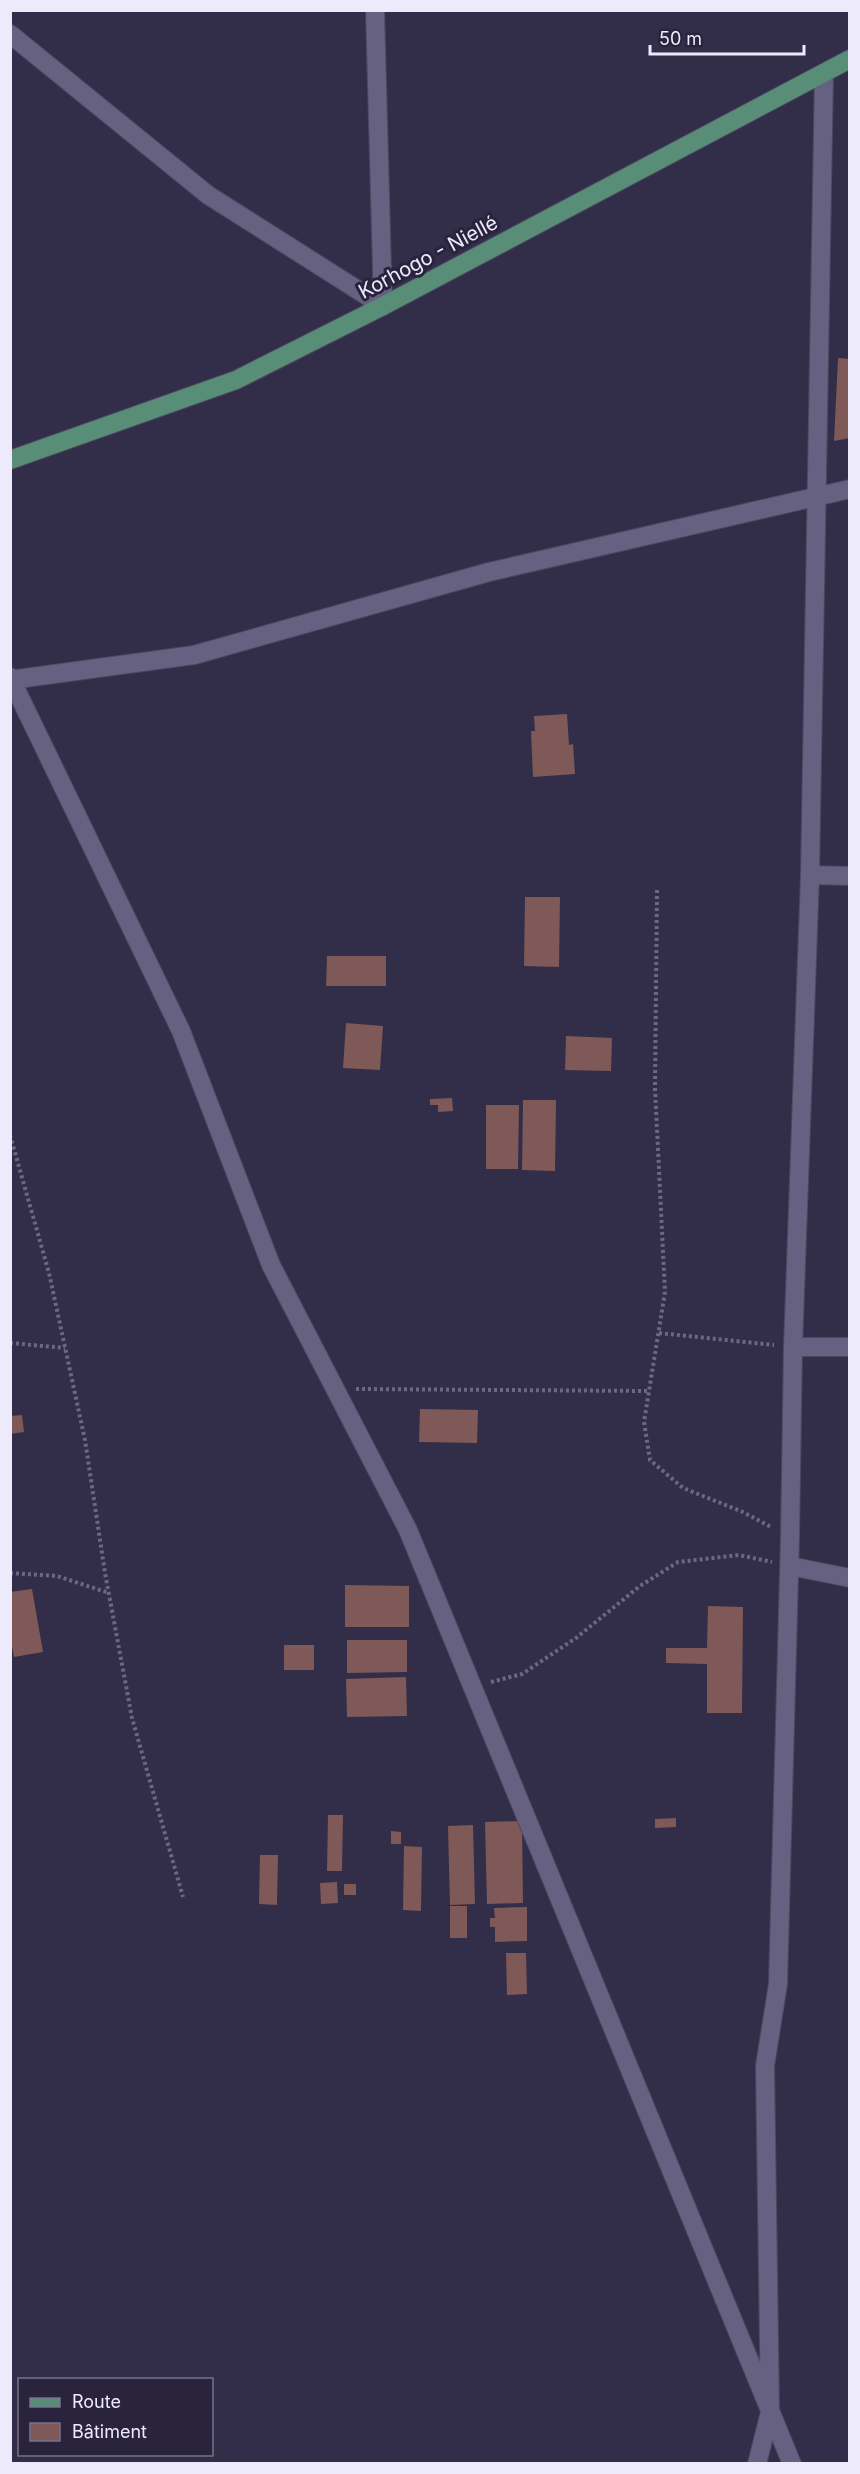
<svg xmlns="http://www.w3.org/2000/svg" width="860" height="2474" viewBox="0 0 860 2474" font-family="Inter,sans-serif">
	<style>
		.building { fill: #7e5957 }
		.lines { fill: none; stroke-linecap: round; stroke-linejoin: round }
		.minor-casing { stroke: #4d485f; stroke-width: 20 }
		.major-casing { stroke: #4d485f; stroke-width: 20 }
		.path { stroke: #6c6880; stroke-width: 4; stroke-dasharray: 3 3; stroke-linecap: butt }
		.minor { stroke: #666180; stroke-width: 18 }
		.major { stroke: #588e77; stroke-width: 18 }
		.labels { text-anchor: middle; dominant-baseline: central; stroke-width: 6; stroke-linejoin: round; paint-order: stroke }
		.street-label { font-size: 20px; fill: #edeafc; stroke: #29233e }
	</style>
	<rect width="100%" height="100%" fill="#322d49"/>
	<!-- building -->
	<path class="building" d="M838,358L850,359V438L834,441Z
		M567,714L569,745L573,744L575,774L533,777L531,731H535L534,716Z
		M525,897H560L559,967L524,966Z
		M327,956H386V986H326Z
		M346,1023L383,1026L380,1070L343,1068Z
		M566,1036L612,1038L611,1071L565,1070Z
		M452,1098L453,1111L438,1112V1105H430V1099Z
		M523,1100H556L555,1171L522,1170Z
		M486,1105H519L518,1169H486Z
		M420,1409L478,1410L477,1443L419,1442Z
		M22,1415L24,1432L10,1434V1416Z
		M345,1585L409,1586V1627H345Z
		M32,1589L43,1652L14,1657L10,1636V1592Z
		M708,1606L743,1607L742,1713H707V1664L666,1663V1648H707Z
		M347,1640H407V1672L347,1673Z
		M284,1645H314V1670H284Z
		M406,1677L407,1716L347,1717L346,1679Z
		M328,1815H343L342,1871H327Z
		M676,1818V1827L655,1828V1819Z
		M522,1821L523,1903L487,1904L485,1822Z
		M473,1825L475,1904L450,1905L448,1826Z
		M391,1831L401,1832V1844H391Z
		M404,1846L422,1847L421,1911L403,1910Z
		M260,1855H278L277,1905L259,1904Z
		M337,1882L338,1903L321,1904L320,1883Z
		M344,1884H356V1895H344Z
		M450,1906H467V1938H450Z
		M527,1907V1941L495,1942V1927H490V1918H495L494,1908Z
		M506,1953H526L527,1994L507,1995Z"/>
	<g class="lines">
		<!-- minor casing -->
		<g class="minor-casing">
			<path id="minor" d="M375,10L383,306
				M10,34L208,195L383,306
				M10,677L181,1031L271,1265L408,1530L792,2464
				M10,680L194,655L489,572L850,489
				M810,875L850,876
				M793,1347H850
				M790,1566L850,1578
				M757,2464L770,2412L765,2066L778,1984L790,1537L793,1347L810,875L824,73"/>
		</g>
		<!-- major casing -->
		<g class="major-casing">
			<path id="major" d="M10,460L236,380L383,306L850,59"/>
		</g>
		<!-- path -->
		<path class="path" d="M657,890L655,1088L665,1292L644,1422L650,1460L683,1488L743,1512L771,1527
			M10,1135L49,1273L85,1440L105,1573L132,1718L183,1897
			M659,1333L774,1345
			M10,1343L65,1348
			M356,1389L649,1391
			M10,1573L57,1576L109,1593
			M491,1682L522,1674L576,1638L640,1586L678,1562L739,1555L772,1562"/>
		<!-- minor -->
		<use href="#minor" class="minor"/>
		<!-- major -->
		<use href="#major" class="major"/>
	</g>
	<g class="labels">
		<!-- street labels -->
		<g class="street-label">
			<text transform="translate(428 257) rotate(-28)">Korhogo - Niellé</text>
		</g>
	</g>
	<!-- border -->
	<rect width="860" height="2474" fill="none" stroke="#edeafc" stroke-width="24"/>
	<!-- legend -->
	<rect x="18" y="2378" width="195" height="78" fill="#29233e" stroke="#77738a" stroke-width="1.5"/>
	<rect x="30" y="2398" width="30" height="9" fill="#588e77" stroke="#77738a" stroke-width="1.5"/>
	<text x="72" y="2408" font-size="18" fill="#edeafc">Route</text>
	<rect x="30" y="2423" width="30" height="18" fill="#7e5957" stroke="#77738a" stroke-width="1.5"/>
	<text x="72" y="2438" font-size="18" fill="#edeafc">Bâtiment</text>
	<!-- scale -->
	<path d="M650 45v9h154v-9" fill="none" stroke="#edeafc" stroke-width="3"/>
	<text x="659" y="45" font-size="18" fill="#edeafc" stroke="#29233e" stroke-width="4.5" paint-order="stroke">50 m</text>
</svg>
